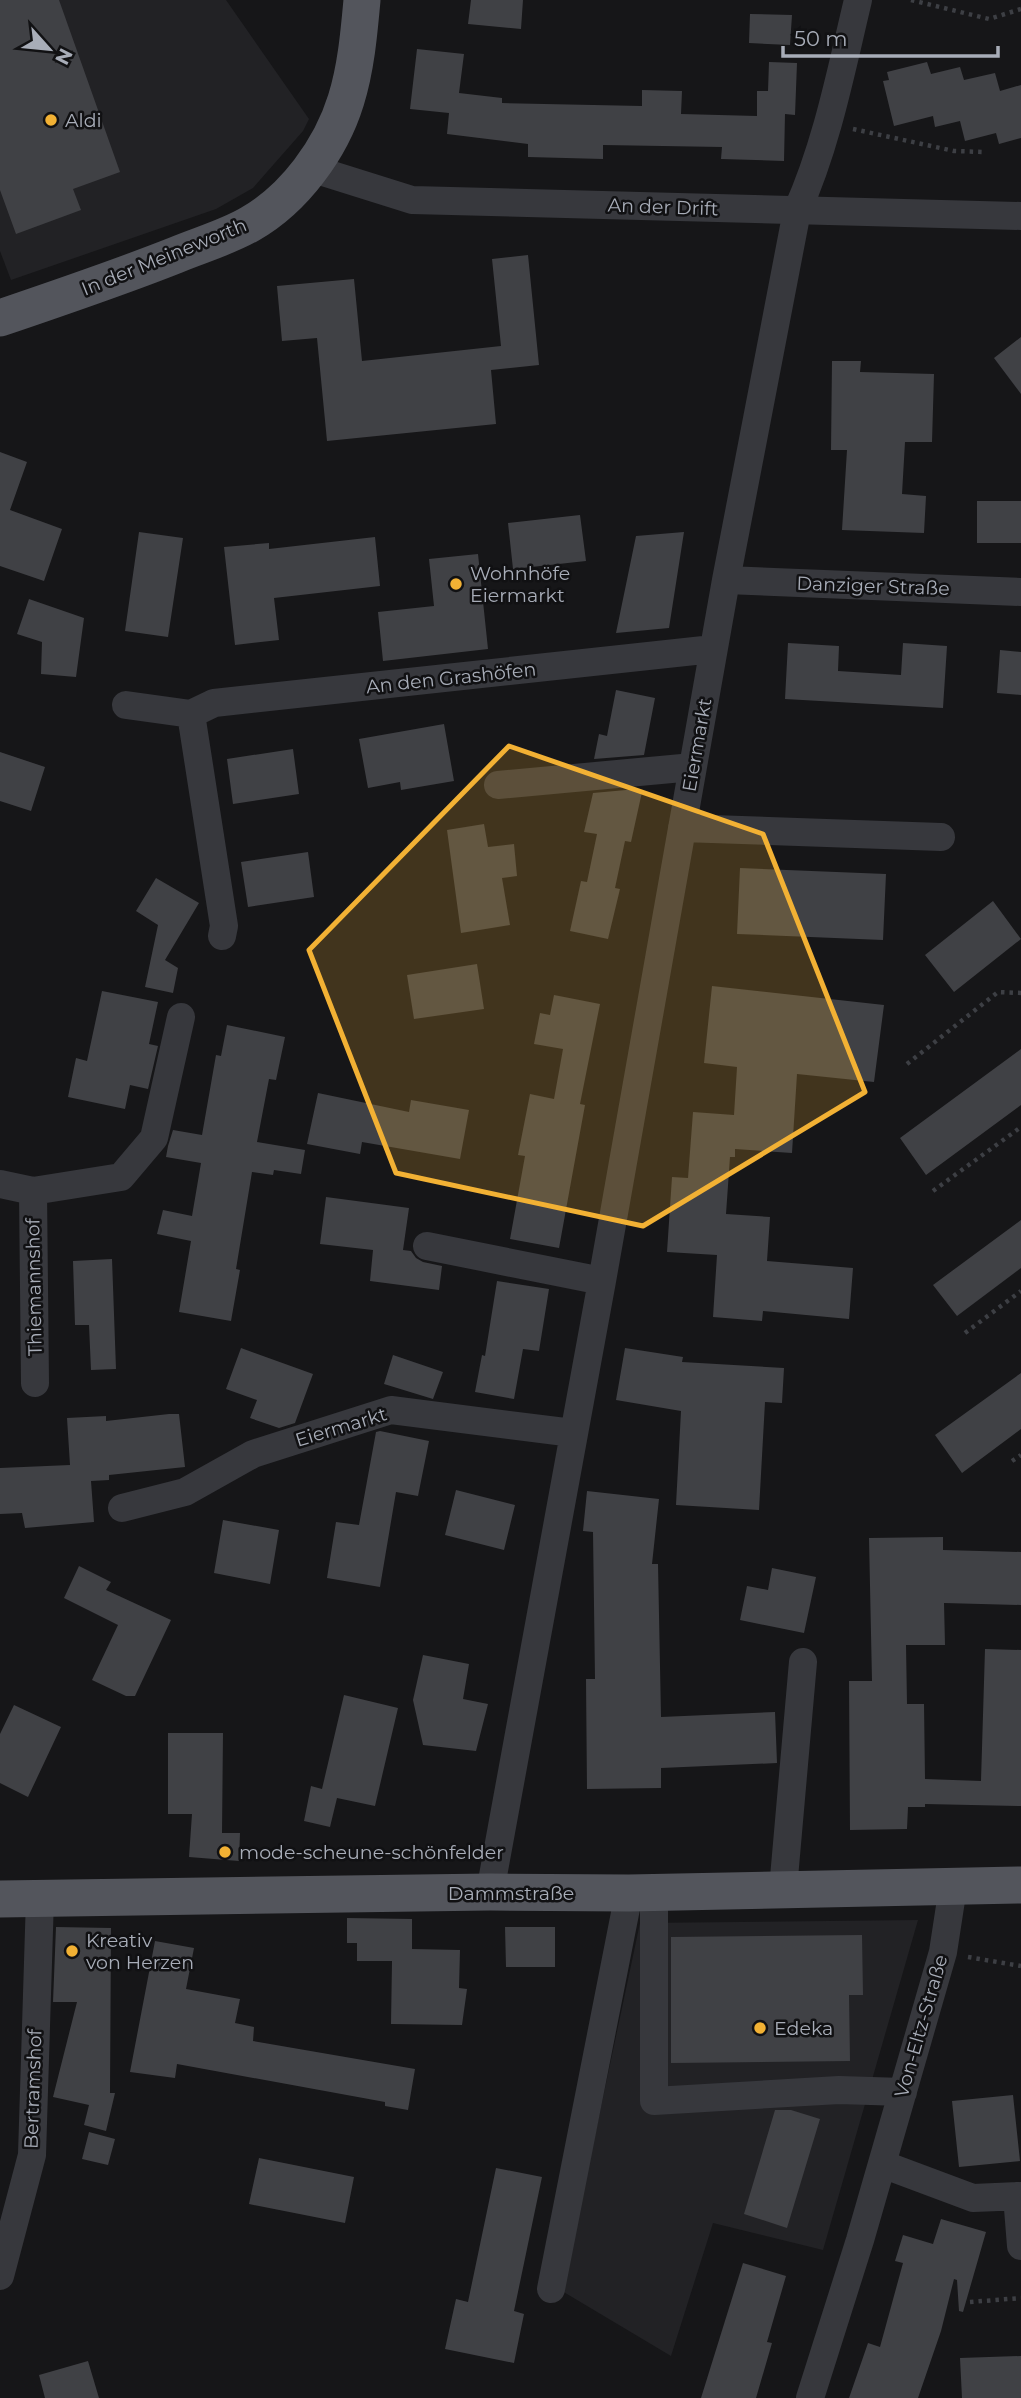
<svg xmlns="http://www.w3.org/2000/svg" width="1021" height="2398" viewBox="0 0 1021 2398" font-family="Montserrat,sans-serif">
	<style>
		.built { fill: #222225 }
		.building { fill: #404145 }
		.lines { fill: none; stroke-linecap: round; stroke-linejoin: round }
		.path { stroke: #3d3f44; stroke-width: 4.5; stroke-dasharray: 3.5 5; stroke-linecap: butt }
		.minor { stroke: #37383d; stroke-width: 28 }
		.major { stroke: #53555c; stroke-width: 37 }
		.marked { fill: #f2b134; fill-opacity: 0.2; stroke: #f2b134; stroke-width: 5; stroke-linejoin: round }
		.poi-dot { fill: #f2b134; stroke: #111113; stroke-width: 2.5 }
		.labels { text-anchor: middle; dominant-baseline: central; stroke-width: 5; stroke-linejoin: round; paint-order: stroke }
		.poi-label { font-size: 19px; fill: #a8adb8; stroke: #111113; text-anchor: start }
		.street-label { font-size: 19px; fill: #a8adb8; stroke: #111113 }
	</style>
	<rect width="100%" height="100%" fill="#161618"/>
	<!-- built -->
	<path class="built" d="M0,0H226L309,119L303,131L253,188L216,209L11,280L0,251Z
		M918,1920L823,2250L713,2223L671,2356L562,2291L640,1923Z"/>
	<!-- building -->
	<path class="building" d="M0,0H59L120,172L73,189L81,210L16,234L0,190Z
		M471,0H523L521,29L468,24Z
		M750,14L792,15L790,45L749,43Z
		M417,49L464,54L459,93L502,98V103L642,106V90L682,91L681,114L757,116V91H768L769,62L797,63L795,115L785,114L784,161L721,159L722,147L603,145V159L528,157V144L447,134L449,113L410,109Z
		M927,62L931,74L960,67L964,80L995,73L1000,91L1021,85V138L999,144L996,133L965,141L960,121L935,127L933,116L894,126L883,81L889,80L887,72Z
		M528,255L539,365L491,370L496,424L327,441L317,338L282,341L277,286L354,279L362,361L501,346L492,259Z
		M1021,337V394L994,358Z
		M832,361H861L860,372L934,374L932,442H905L902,494L926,496L924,533L842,530L847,450H831Z
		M0,452L27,462L10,510L62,529L44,581L0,566Z
		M977,501H1021V543H977Z
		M580,515L586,561L513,569L508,523Z
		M139,532L183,538L168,637L125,631Z
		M684,532L669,628L616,633L636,536Z
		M375,537L380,586L274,598L279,640L235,645L224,547L269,543V549Z
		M478,554L488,649L383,661L378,612L434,606L429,559Z
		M29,599L84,618L76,677L41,674L42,642L17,634Z
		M788,643L839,646L838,671L901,675L903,643L947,646L943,708L785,699Z
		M1000,650L1021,652V695L997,693Z
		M616,690L655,698L644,755L594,759L599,734L607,736Z
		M444,724L454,781L401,790L400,782L368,788L359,739Z
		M293,749L299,794L233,804L227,759Z
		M0,752L45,767L31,811L0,801Z
		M637,789L636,791L642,792L631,842L625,841L615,888L620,889L608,939L570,931L581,881L587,882L597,834L584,832L593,793Z
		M484,824L488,847L514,844L517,876L502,878L510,925L461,933L447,830Z
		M308,852L314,897L248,907L241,862Z
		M740,868L886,874L883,940L737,934Z
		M156,878L199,903L165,960L178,968L173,993L145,987L158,925L136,911Z
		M993,901L1021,939L954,992L925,955Z
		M477,964L484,1009L414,1019L407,975Z
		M712,986L884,1005L874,1082L797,1074L792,1153L735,1149V1157H730L726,1214L770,1217L767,1261L853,1268L849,1319L763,1311L762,1321L713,1317L717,1255L667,1252L672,1177L688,1178L693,1112L734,1115L737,1067L704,1063Z
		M102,991L158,1002L149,1044L158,1046L148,1089L130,1085L125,1109L68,1097L76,1058L87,1061Z
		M554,995L600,1004L580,1104L585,1105L559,1248L510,1239L525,1156L518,1155L530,1094L554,1099L563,1049L534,1044L540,1013L550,1015Z
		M227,1025L285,1037L276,1080L269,1079L257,1142L305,1150L301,1174L274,1170L273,1175L252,1172L236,1269L240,1270L231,1321L179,1312L191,1241L157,1234L163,1210L192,1216L201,1163L166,1157L168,1146L173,1130L202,1135L216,1055L221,1056Z
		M1021,1049V1105L926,1175L900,1138Z
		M318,1093L409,1112L411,1100L469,1110L460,1159L362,1142L360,1154L307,1144Z
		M326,1197L409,1208L403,1250L411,1251L416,1258L423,1262L442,1266L439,1290L370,1281L373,1250L320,1244Z
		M1021,1220V1268L957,1316L933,1285Z
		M112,1259L116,1369L91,1370L89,1325H75L73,1261Z
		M497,1281L549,1289L539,1351L523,1349L514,1399L475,1392L482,1355L485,1356Z
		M241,1348L313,1374L295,1423L279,1428L250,1418L257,1400L226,1389Z
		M625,1348L683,1357L682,1362L784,1368L782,1403L765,1402L759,1510L676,1505L681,1411L616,1400Z
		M393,1355L443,1372L433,1399L384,1384Z
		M1021,1373V1429L962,1473L935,1435Z
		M169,1414H179L185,1467L109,1475V1480L91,1481L94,1522L25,1528L22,1513L0,1514V1468L70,1465L67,1418L106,1416V1421Z
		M380,1431L429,1441L418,1496L396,1492L380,1587L327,1578L336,1522L359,1525L376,1432Z
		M456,1490L515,1505L504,1550L445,1535Z
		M587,1491L659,1499L652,1564H658L661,1717L775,1712L777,1763L661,1768V1788L587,1789L586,1679H595L593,1532L583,1531Z
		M223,1520L279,1530L270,1584L214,1573Z
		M943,1537V1550L1021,1552V1605L944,1603L945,1645H906L907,1704H924L925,1779L981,1781L985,1649L1021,1650V1806L925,1804V1807H908L907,1829L850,1830L849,1681H872L869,1538Z
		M79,1566L111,1582L106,1590L171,1620L135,1696H126L92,1680L118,1625L64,1598Z
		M772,1568L816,1577L804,1633L740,1620L747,1586L768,1590Z
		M423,1655L469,1664L463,1699L488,1704L476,1751L423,1745L413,1700Z
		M344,1695L398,1708L375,1806L337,1798L330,1827L304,1821L311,1786L322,1789Z
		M14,1705L61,1727L28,1797L0,1783V1734Z
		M168,1733H223L222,1833H240L239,1861L189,1857L192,1814H168Z
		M347,1918L412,1919V1949L460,1950L459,1988L467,1989L462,2025L391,2024L392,1961H357V1943H347Z
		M56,1927L111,1928L110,2093H115L106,2131L84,2125L89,2105L53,2097L77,2002H53Z
		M505,1927H555V1967H506Z
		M862,1935L863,1995H849L850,2061L671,2063V1937Z
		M155,1941L194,1948L186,1989L240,1999L235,2023L254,2027L253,2041L415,2069L408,2110L385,2106V2102L177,2064L175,2078L130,2072Z
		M1013,2095L1020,2161L959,2167L952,2101Z
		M775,2110H791L820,2119L787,2228L744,2214Z
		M89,2132L115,2139L108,2165L82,2159Z
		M259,2158L354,2177L345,2223L249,2204Z
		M496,2168L542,2177L514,2311L524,2314L514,2363L445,2349L456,2299L468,2302Z
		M941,2219L986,2232L963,2312L959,2311L957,2280L954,2279L941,2331L918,2398H849L868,2343L880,2347L903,2263L895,2261L903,2235L933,2244Z
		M743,2263L786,2276L767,2342L772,2343L756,2398H701Z
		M1021,2356V2398H962L960,2358Z
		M88,2361L99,2398H45L39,2375Z"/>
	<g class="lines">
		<!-- path -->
		<path class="path" d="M911,0L989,19L1021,9
			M853,129L954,151L983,152
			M907,1064L998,992L1021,993
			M933,1191L1021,1127
			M965,1333L1021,1291
			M1012,1461L1021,1455
			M968,1957L1021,1966
			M970,2302L1021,2298"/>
		<!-- minor -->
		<path class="minor" d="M310,168L412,200L1021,216
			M726,580L1021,592
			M126,705L191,714
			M498,785L693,767
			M682,828L941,837
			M222,936L224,926L191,714L214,703L713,649
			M0,1184L33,1191L121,1177L154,1138L181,1017
			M33,1191L35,1383
			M427,1246L602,1281
			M122,1508L185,1492L253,1454L391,1410L573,1433
			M783,1889L803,1662
			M490,1892L602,1281L726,580L797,211C827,144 841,71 858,0
			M654,1892V2101L839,2090L903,2092
			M882,2164L973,2198L1021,2196
			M1017,2196L1021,2246
			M0,2276L32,2155L40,1898
			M551,2289L629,1893
			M810,2398L860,2240L943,1952L953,1887"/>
		<!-- major -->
		<path class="major" d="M0,318C59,298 118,278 176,255C200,245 228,237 250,224C294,199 331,149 346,100C356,68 359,33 362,0
			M0,1899L490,1892L629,1893L1021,1885"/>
	</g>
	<!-- marked area -->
	<path class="marked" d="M509,746L763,834L865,1092L643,1226L396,1173L309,950Z"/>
	<!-- markers -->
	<g class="poi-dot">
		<circle cx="51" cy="120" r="7"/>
		<circle cx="456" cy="584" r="7"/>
		<circle cx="225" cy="1852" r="7"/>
		<circle cx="72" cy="1951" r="7"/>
		<circle cx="760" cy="2028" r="7"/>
	</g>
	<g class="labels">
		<!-- poi labels -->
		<g class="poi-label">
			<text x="65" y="120">Aldi</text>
			<text x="470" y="573">Wohnhöfe<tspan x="470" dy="22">Eiermarkt</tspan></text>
			<text x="239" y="1852">mode-scheune-schönfelder</text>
			<text x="86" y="1940">Kreativ<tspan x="86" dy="22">von Herzen</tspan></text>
			<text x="774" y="2028">Edeka</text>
		</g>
		<!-- street labels -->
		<g class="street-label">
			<text transform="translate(663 207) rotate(2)">An der Drift</text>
			<text transform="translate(164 257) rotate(-22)">In der Meineworth</text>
			<text transform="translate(873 586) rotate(2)">Danziger Straße</text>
			<text transform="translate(451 678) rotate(-6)">An den Grashöfen</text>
			<text transform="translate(697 745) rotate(-80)">Eiermarkt</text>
			<text transform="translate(34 1287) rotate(-91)">Thiemannshof</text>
			<text transform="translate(341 1427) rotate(-17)">Eiermarkt</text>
			<text x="511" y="1893">Dammstraße</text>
			<text transform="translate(921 2026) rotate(-74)">Von-Eltz-Straße</text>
			<text transform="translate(33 2089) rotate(-88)">Bertramshof</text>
		</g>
	</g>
	<!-- north arrow -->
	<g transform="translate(49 49) rotate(117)" stroke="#111113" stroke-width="5" paint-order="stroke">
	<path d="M0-5L12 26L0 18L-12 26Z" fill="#a8adb8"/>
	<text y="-10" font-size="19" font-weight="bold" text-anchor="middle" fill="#a8adb8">N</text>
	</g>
	<!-- scale -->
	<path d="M783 46v10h215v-10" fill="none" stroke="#a8adb8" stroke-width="3.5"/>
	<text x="794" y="46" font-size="21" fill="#a8adb8" stroke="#111113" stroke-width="5" paint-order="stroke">50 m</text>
</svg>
